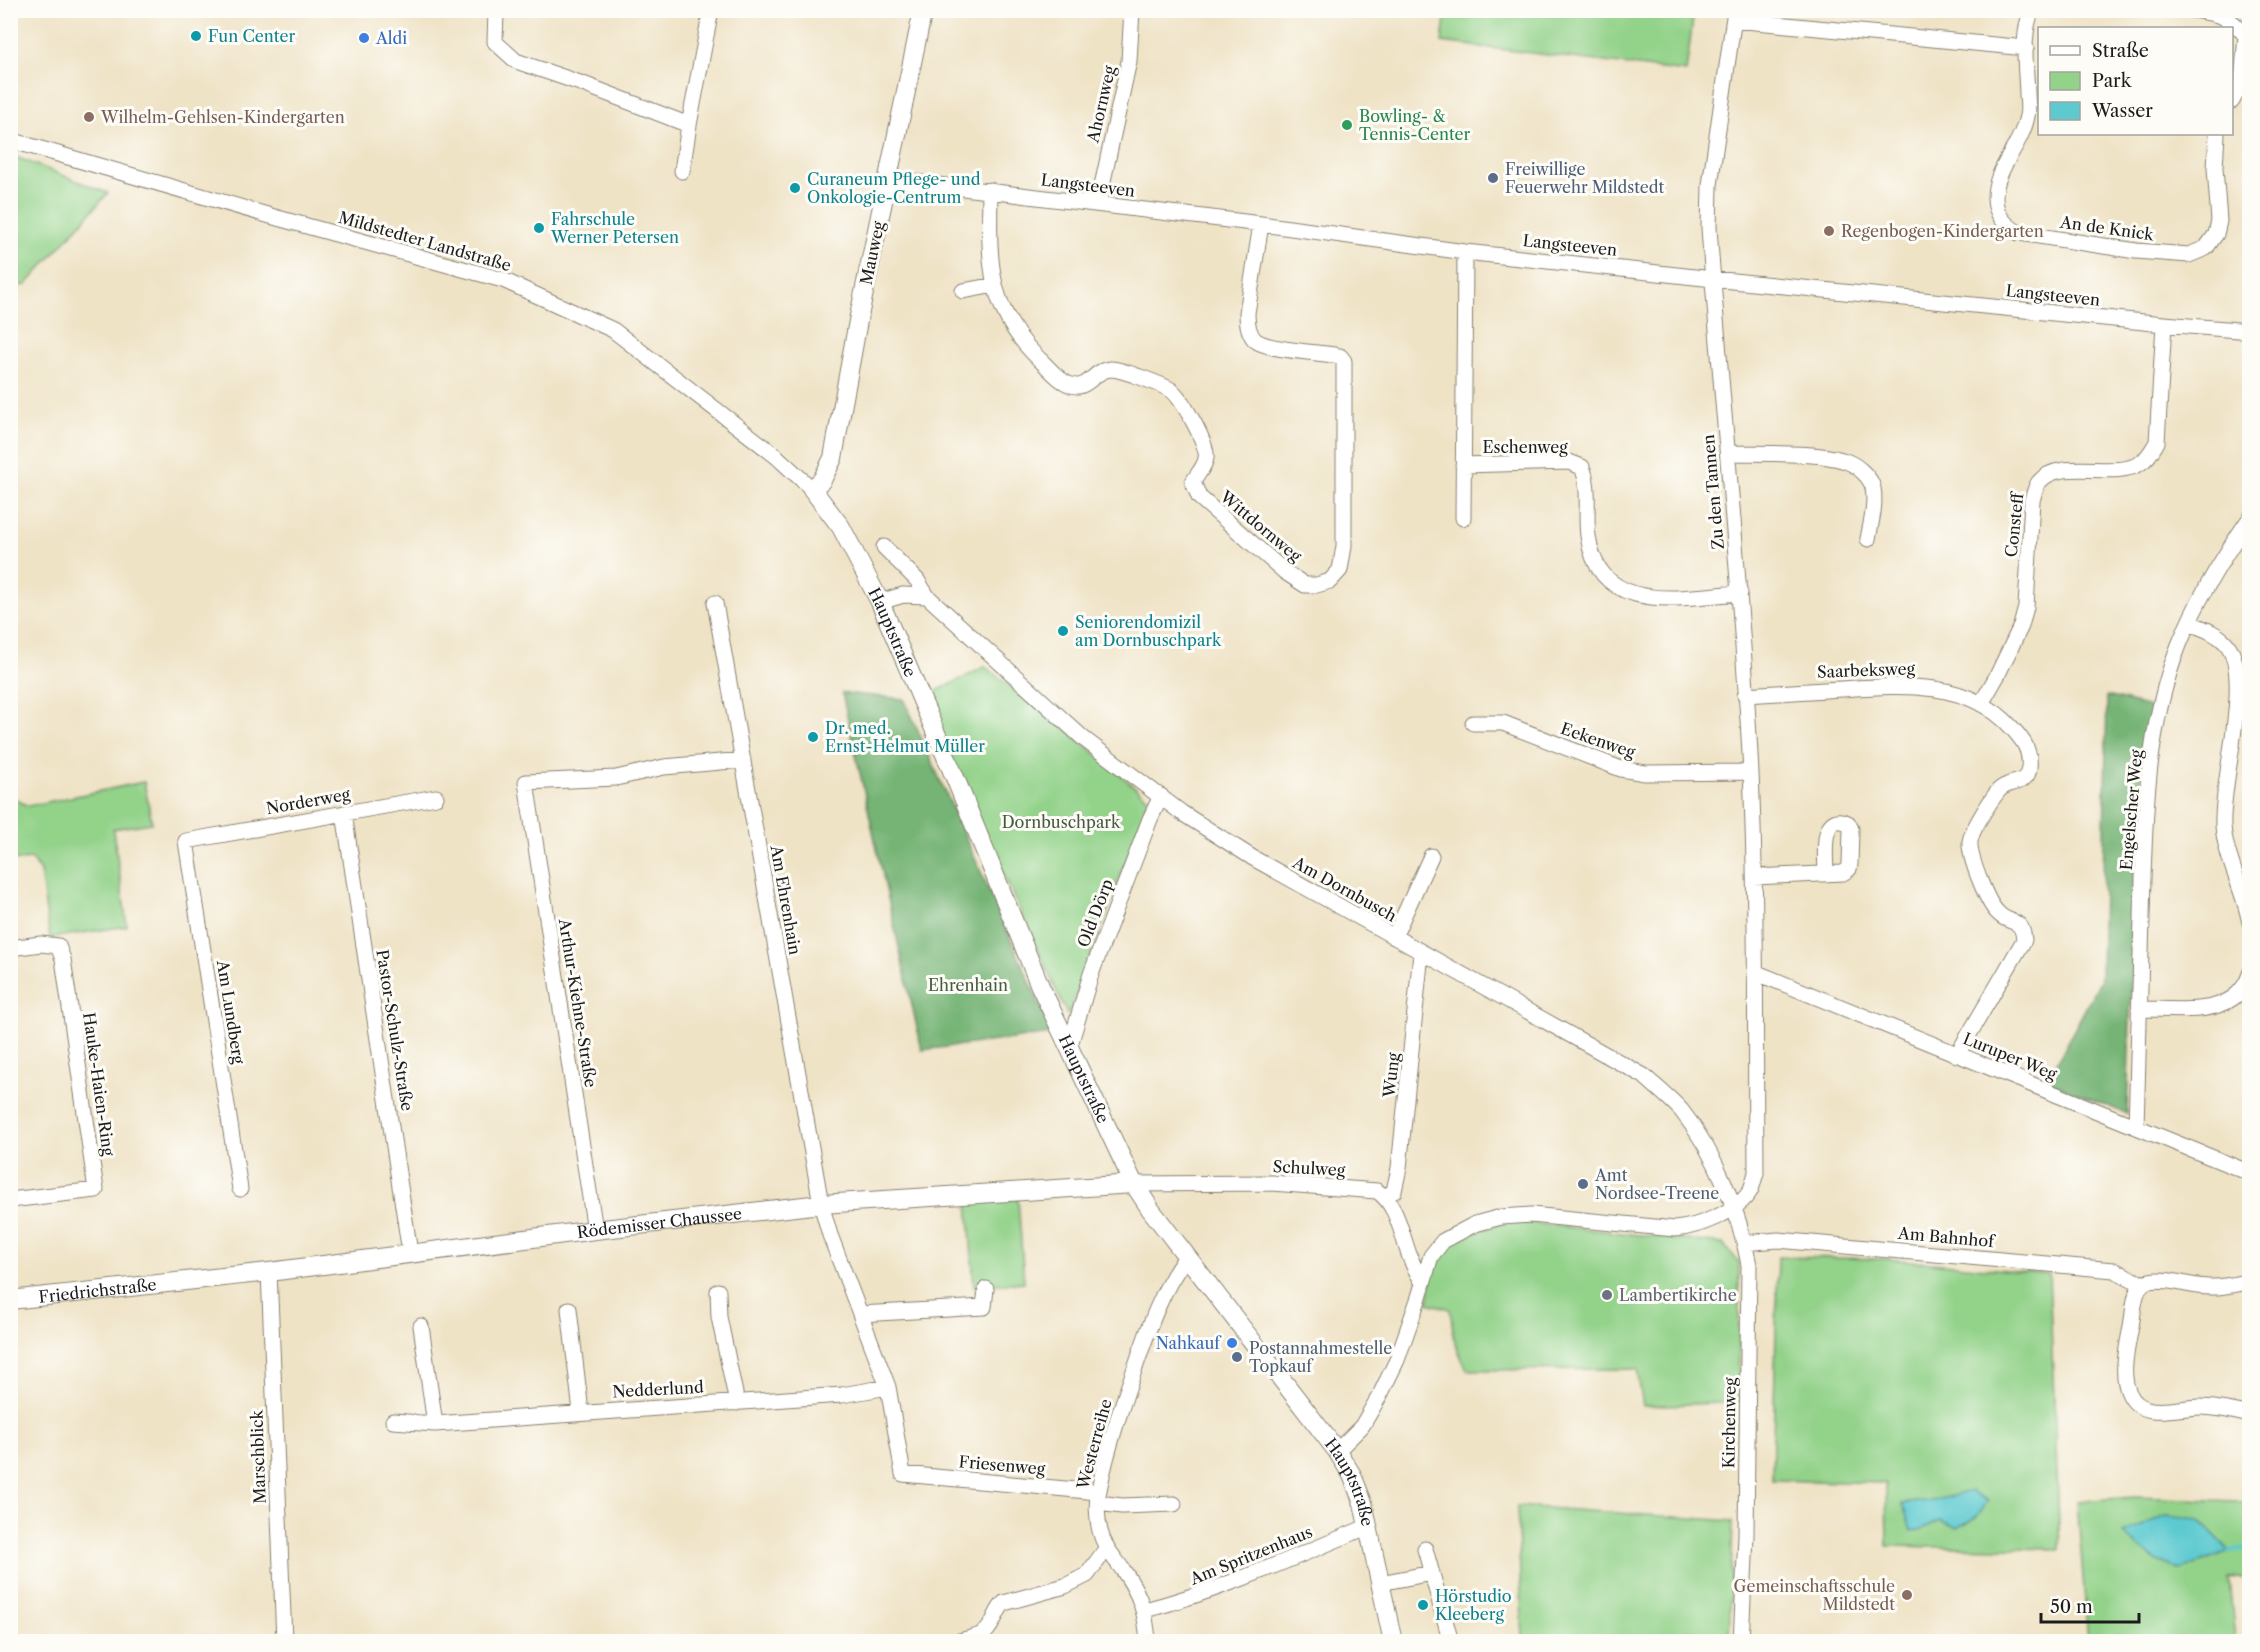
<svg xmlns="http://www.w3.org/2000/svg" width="2260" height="1652" viewBox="0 0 2260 1652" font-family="'Libre Caslon Text',serif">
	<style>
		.green { fill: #92d289; stroke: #577752; stroke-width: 1.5 }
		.forest { fill: #75b475; stroke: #486848; stroke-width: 1.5 }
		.water { fill: #5dcad0; stroke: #3c7376; stroke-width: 1.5 }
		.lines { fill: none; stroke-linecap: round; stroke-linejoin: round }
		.stream { stroke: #5dcad0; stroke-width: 4 }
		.minor-casing { stroke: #868071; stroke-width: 17 }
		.tertiary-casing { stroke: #868071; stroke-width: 20 }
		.minor { stroke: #fff; stroke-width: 15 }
		.tertiary { stroke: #fff; stroke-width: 18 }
		.culture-dot { fill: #0f9aa8; stroke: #fdfcf7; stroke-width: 2 }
		.shop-dot { fill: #3f7fe0; stroke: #fdfcf7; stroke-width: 2 }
		.education-dot { fill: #8d6e63; stroke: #fdfcf7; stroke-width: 2 }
		.leisure-dot { fill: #2e9e5b; stroke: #fdfcf7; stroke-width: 2 }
		.service-dot { fill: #5c6f8a; stroke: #fdfcf7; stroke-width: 2 }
		.worship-dot { fill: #6b7280; stroke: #fdfcf7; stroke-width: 2 }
		.labels { text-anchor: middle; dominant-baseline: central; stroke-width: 6; stroke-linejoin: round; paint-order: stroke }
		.culture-label { font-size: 16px; fill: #0d838f; stroke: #fdfcf7; text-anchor: start }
		.shop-label { font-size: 16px; fill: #366cbe; stroke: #fdfcf7; text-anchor: start }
		.street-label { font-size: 16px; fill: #1c1c1c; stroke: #fdfcf7 }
		.leisure-label { font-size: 16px; fill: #27864d; stroke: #fdfcf7; text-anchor: start }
		.education-label { font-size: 16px; fill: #785e54; stroke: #fdfcf7; text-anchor: start }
		.service-label { font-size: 16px; fill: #4e5e75; stroke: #fdfcf7; text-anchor: start }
		.park-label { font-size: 16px; fill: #455c42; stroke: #fdfcf7 }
		.worship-label { font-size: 16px; fill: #5b616d; stroke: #fdfcf7; text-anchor: start }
	</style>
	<rect width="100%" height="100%" fill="#fdfcf7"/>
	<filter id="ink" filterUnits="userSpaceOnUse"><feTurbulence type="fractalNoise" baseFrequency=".0167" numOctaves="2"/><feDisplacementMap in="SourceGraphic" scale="12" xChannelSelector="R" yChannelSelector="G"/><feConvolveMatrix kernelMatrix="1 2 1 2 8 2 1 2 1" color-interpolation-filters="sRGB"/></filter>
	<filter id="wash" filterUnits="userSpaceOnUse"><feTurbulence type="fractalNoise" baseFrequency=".008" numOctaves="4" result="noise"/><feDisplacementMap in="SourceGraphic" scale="24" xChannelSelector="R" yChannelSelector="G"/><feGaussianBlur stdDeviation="1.35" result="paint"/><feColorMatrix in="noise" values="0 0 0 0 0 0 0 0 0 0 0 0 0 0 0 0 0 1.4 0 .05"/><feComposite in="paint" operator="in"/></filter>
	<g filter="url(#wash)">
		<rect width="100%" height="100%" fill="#efe3c6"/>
		<!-- green -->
		<path class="green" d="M1446,11H1694L1686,72L1442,42Z
			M11,155L108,193L26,285L11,287Z
			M985,667L1052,717L1149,799L1068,1016L923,698Z
			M144,782L152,823L113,829L127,926L50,938L40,871L31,859L11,861L10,796L28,806Z
			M1018,1199L1024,1282L974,1286L968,1202Z
			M1511,1221L1723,1244L1739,1262V1402L1643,1406L1637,1369L1467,1370L1455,1344L1450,1309L1428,1303L1434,1260L1452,1239Z
			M1778,1257L1889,1259L2049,1274L2060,1549L1887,1546L1886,1483L1772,1480Z
			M2136,1497L2236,1501L2249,1505V1577L2229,1579L2235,1641H2088L2077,1501Z
			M1517,1506L1733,1521L1729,1641H1523Z"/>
		<!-- forest -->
		<path class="forest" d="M842,693L904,699L1053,1034L922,1050Z
			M2107,696L2154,708L2137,801L2127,1114L2047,1081L2101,979Z"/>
		<!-- water -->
		<path class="water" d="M1971,1491L1988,1501L1977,1516L1958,1528L1940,1520L1923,1529L1912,1531L1902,1504L1944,1498Z
			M2166,1515L2199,1519L2230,1551L2180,1570L2158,1562L2123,1534Z"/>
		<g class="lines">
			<!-- stream -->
			<path class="stream" d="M2230,1551L2250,1547"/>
		</g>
	</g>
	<g filter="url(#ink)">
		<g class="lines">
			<!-- minor casing -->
			<g class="minor-casing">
				<path id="minor" d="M496,10L495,42L516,61L583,84L689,125
					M2032,10C2021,34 2026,68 2027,93C2027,100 2029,109 2027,116C2022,145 1995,168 1995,197C1995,215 2005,225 2019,233L2136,251L2189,255L2206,248L2216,234L2219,221L2215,168L2217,134
					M2192,10C2218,14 2229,15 2246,36L2242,82L2232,101
					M1734,20L2026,48
					M10,140L274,217L503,280L613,330L776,456L812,489
					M682,171L689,125L711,10
					M888,179L1261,224L1465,252L1713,279L2164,324L2250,331
					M990,190C989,259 986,308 1039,359C1047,366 1054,375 1063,381C1088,397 1090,370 1111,369C1121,369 1163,385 1171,390C1182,398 1209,446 1206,458C1205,467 1197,474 1193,482L1199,497L1285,572L1305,585H1317L1330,581L1340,570L1344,546V361L1340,356C1320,352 1268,351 1255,340C1248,333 1247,322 1247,313L1261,224
					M1098,204L1129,61L1132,10
					M963,291L995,285
					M1728,453C1760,454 1821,451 1848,462C1858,466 1871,478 1873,488C1876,505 1871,523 1868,539
					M1463,465L1569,462L1582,467C1591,488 1585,513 1588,536C1599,617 1682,597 1740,593
					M1463,518L1465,252
					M884,547L917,580L927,596
					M880,602L903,595L927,596L1084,739L1182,813L1253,858L1644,1076C1656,1087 1670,1098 1681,1110C1716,1154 1739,1210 1749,1265L1746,1536L1741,1642
					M715,603L821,1204L830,1235L888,1387L903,1474L1098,1492
					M2189,623C2202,628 2215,632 2225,642C2255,672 2220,783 2223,826C2226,860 2244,890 2250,923
					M1745,695C1777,693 1809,691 1841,689C1900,685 1968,679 2012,728C2023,740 2031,750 2029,768C2028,785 2009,780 1999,790C1991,800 1971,830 1970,842C1969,857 1987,903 1998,913C2010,926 2022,916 2024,940L1957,1055
					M1981,704L1997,676L2021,626L2026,607L2032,500C2034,495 2035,487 2039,482C2060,457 2113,479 2139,464C2148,459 2152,450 2157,442L2164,324
					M1473,723H1503L1621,769L1645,773L1751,772
					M344,813L410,1253
					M1754,877L1843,873L1849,869L1850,864L1851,829L1848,823C1819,810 1826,858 1826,874
					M1394,937L1431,856
					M10,948L41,944L58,946L63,959L96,1190L10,1200
					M1757,973L2250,1173
					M2139,1009C2178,1008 2235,1020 2250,974
					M1070,1045L1091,974L1150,819L1161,796
					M2136,1127C2138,1058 2140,988 2142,918C2144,828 2145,730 2179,645C2197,600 2222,558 2250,518
					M1134,1184L1272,1183L1377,1191C1399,1205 1402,1240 1412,1262C1415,1269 1419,1276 1423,1283
					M240,1189L186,841L436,797
					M1386,1196L1394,1191L1399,1168L1421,953
					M595,1230L526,782L616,778L664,767L743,760
					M1744,1243L1778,1240L2114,1270L2142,1284
					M269,1272L284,1640
					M2250,1281C2236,1284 2222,1288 2209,1287C2190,1287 2168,1277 2149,1281C2134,1284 2134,1308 2132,1320C2129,1342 2119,1372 2129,1393C2141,1421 2177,1407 2200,1407C2217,1407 2233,1411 2250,1415
					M718,1291L719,1317L737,1403
					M569,1309L581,1412
					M860,1314L984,1307L986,1289
					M421,1326L435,1424
					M393,1421L435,1424L842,1395L888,1387
					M1337,1451L1362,1426L1380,1395L1397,1360L1419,1297L1431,1256L1443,1241L1475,1224L1501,1217L1531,1215L1675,1229C1697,1227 1738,1212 1750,1191C1753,1186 1754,1178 1756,1173C1755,1039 1757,906 1751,773C1742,591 1722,410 1709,228L1710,185L1735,10
					M1098,1503L1122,1506L1174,1504
					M1425,1549L1451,1642
					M1380,1583L1432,1573
					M1145,1610C1222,1590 1295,1557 1369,1526
					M960,1641C968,1638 983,1637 988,1629C995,1621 996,1611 1004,1603L1065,1586L1087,1575L1106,1549
					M1148,1642C1146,1612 1140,1594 1123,1570C1113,1556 1104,1547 1100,1531C1097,1519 1096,1502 1099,1490C1107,1449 1121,1408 1135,1368C1148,1330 1162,1288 1187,1256"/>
			</g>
			<!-- tertiary casing -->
			<g class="tertiary-casing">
				<g id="tertiary">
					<path id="s1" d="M923,10L858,321L833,458L822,480L812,489L841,527L880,602L956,780L1040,986L1134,1184L1151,1210L1337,1451L1352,1475L1363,1503L1393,1642"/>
					<path id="s2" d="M10,1300L269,1272L595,1230L821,1204L1134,1184"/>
				</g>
			</g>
			<!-- minor -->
			<use href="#minor" class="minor"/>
			<!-- tertiary -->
			<use href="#tertiary" class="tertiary"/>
		</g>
	</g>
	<!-- markers -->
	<g class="culture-dot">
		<circle cx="196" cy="36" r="6"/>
		<circle cx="795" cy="188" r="6"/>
		<circle cx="539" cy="228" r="6"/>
		<circle cx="1063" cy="631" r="6"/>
		<circle cx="813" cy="737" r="6"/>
		<circle cx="1423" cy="1605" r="6"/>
	</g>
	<g class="shop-dot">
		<circle cx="364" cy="38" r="6"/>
		<circle cx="1232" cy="1343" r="6"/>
	</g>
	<g class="education-dot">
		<circle cx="89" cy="117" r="6"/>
		<circle cx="1829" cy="231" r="6"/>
		<circle cx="1907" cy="1595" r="6"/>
	</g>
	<circle class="leisure-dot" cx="1347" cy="125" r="6"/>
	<g class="service-dot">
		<circle cx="1493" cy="178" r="6"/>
		<circle cx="1583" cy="1184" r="6"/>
		<circle cx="1237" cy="1357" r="6"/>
	</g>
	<circle class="worship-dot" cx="1607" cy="1295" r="6"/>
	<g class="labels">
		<!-- culture labels -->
		<g class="culture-label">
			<text x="208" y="36">Fun Center</text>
			<text x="807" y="179">Curaneum Pflege- und<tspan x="807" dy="18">Onkologie-Centrum</tspan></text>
			<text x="551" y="219">Fahrschule<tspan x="551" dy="18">Werner Petersen</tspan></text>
			<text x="1075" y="622">Seniorendomizil<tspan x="1075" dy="18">am Dornbuschpark</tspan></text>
			<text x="825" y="728">Dr. med.<tspan x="825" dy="18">Ernst-Helmut Müller</tspan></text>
			<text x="1435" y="1596">Hörstudio<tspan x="1435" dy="18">Kleeberg</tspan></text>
		</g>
		<!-- shop labels -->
		<g class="shop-label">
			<text x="376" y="38">Aldi</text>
			<text x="1220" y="1343" text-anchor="end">Nahkauf</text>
		</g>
		<!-- street labels -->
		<g class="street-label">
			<text transform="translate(1101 104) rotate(-77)">Ahornweg</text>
			<text transform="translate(1088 185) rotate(7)">Langsteeven</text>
			<text transform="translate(2107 228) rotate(8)">An de Knick</text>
			<text transform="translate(425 241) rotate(16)">Mildstedter Landstraße</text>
			<text transform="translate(1570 245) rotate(6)">Langsteeven</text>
			<text transform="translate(872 253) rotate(-78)">Mauweg</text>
			<text transform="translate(2053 295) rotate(6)">Langsteeven</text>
			<text x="1525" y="447">Eschenweg</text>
			<text transform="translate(1713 492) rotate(-95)">Zu den Tannen</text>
			<text transform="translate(2014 525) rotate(-84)">Consteff</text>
			<text transform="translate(1261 526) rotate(40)">Wittdornweg</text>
			<text stroke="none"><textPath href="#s1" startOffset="660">Hauptstraße</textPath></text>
			<text transform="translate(1866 670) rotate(-2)">Saarbeksweg</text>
			<text transform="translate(1598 740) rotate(19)">Eekenweg</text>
			<text transform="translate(308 801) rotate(-10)">Norderweg</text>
			<text transform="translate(2131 810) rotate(-85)">Engelscher Weg</text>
			<text transform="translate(1345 889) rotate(29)">Am Dornbusch</text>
			<text transform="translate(786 900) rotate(80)">Am Ehrenhain</text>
			<text transform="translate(1095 913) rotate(-69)">Old Dörp</text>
			<text transform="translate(578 1003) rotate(81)">Arthur-Kiehne-Straße</text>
			<text transform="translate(231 1012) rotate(81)">Am Lundberg</text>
			<text transform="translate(395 1030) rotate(81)">Pastor-Schulz-Straße</text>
			<text transform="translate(2010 1056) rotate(22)">Luruper Weg</text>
			<text transform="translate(1391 1075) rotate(-84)">Wung</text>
			<text stroke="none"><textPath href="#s1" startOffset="1146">Hauptstraße</textPath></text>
			<text transform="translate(99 1084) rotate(82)">Hauke-Haien-Ring</text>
			<text transform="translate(1309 1168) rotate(3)">Schulweg</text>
			<text stroke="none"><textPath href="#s2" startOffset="654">Rödemisser Chaussee</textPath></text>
			<text transform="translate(1946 1237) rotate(5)">Am Bahnhof</text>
			<text stroke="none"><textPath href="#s2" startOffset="88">Friedrichstraße</textPath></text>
			<text transform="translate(658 1389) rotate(-3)">Nedderlund</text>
			<text transform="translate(1729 1423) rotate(-89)">Kirchenweg</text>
			<text transform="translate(1094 1444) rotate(-75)">Westerreihe</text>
			<text transform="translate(258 1457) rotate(-92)">Marschblick</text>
			<text transform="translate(1002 1465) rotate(5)">Friesenweg</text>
			<text stroke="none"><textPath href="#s1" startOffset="1632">Hauptstraße</textPath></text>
			<text transform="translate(1251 1555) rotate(-22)">Am Spritzenhaus</text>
		</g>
		<!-- leisure labels -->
		<g class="leisure-label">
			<text x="1359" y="116">Bowling- &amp;<tspan x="1359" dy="18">Tennis-Center</tspan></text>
		</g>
		<!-- education labels -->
		<g class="education-label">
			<text x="101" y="117">Wilhelm-Gehlsen-Kindergarten</text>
			<text x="1841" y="231">Regenbogen-Kindergarten</text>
			<text x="1895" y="1586" text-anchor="end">Gemeinschaftsschule<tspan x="1895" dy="18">Mildstedt</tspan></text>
		</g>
		<!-- service labels -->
		<g class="service-label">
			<text x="1505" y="169">Freiwillige<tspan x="1505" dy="18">Feuerwehr Mildstedt</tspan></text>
			<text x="1595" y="1175">Amt<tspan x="1595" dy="18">Nordsee-Treene</tspan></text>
			<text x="1249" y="1348">Postannahmestelle<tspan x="1249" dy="18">Topkauf</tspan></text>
		</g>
		<!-- park labels -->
		<g class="park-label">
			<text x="1061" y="822">Dornbuschpark</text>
			<text x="968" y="985">Ehrenhain</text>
		</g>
		<!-- worship labels -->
		<g class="worship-label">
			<text x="1619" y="1295">Lambertikirche</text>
		</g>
	</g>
	<!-- margin -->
	<rect width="2260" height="1652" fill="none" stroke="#fdfcf7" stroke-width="36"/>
	<!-- legend -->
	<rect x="2038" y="27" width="195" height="108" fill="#fdfcf7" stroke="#a3a29f" stroke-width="1.5"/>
	<rect x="2050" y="46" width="30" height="9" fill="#ffffff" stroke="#a3a29f" stroke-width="1.5"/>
	<text x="2092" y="57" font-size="18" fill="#1c1c1c">Straße</text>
	<rect x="2050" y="72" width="30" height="18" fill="#92d289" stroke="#a3a29f" stroke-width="1.5"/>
	<text x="2092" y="87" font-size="18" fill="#1c1c1c">Park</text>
	<rect x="2050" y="102" width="30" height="18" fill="#5dcad0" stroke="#a3a29f" stroke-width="1.5"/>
	<text x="2092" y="117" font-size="18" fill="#1c1c1c">Wasser</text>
	<!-- scale -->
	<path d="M2041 1613v9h98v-9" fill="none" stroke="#1c1c1c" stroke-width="3"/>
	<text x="2050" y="1613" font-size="18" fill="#1c1c1c" stroke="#fdfcf7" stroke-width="4.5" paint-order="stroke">50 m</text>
</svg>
